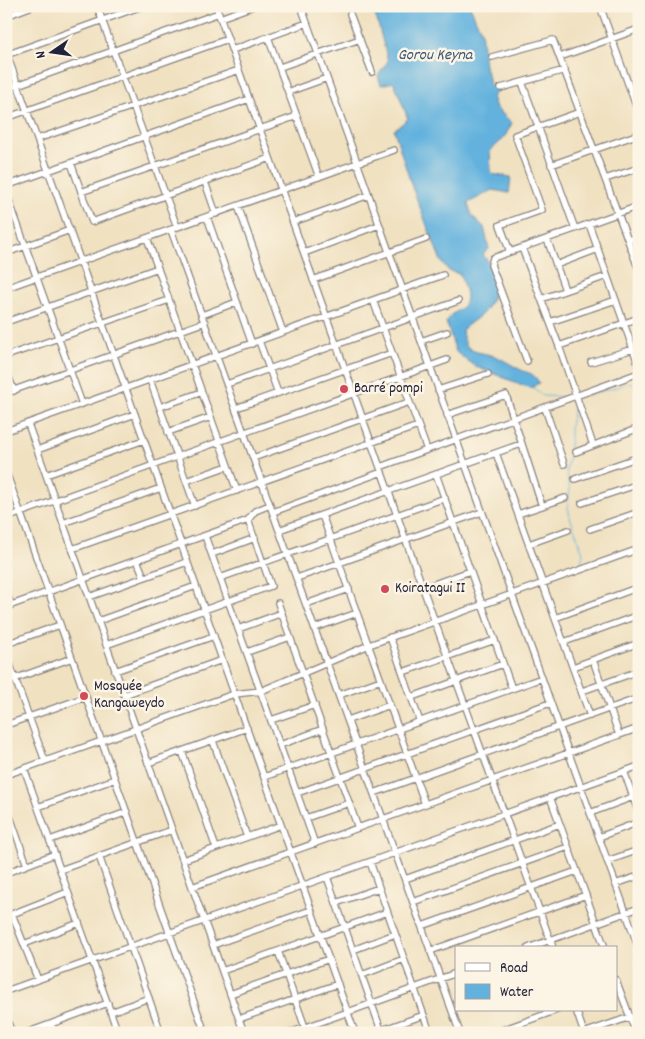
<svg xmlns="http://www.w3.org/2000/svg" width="645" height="1039" viewBox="0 0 645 1039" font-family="Dekko,sans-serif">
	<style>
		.water { fill: #63b2de; stroke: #426a8c }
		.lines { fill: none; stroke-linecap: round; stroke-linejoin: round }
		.stream { stroke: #63b2de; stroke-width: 1 }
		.minor-casing { stroke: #89827e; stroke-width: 8 }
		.minor { stroke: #fff; stroke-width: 5.5 }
		.poi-dot { fill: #d1495b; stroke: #fcf5e5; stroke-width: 2 }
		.labels { text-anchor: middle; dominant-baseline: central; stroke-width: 5; stroke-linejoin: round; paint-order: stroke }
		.poi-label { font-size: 15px; fill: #22223b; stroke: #fcf5e5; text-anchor: start }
		.water-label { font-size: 16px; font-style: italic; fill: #395474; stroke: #fcf5e5 }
	</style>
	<rect width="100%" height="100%" fill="#fcf5e5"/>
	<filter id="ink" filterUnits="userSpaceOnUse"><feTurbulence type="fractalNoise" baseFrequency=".02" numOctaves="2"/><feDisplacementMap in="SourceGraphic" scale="10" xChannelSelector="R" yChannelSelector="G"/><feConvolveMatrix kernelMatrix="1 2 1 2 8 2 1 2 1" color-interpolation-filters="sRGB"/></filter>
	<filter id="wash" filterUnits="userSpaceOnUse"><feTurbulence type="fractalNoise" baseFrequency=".0096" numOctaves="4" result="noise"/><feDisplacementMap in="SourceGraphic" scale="20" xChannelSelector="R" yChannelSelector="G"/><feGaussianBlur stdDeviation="1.12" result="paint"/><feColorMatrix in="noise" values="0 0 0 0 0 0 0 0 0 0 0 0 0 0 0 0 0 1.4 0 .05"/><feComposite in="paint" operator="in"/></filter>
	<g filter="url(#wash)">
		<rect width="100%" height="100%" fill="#f0e1c1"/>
		<!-- water -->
		<path class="water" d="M371,6H470L481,31L485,66L490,85L499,90L492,97L496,108L512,123L504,138L490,151L491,174L511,177L509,193L493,190L468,203L472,216L484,227L489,249L483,254C486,259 491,265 493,271C499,287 492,303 481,315C475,320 468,324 462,330C464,356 478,350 497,357C506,361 513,366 521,370C530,374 534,373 539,383L530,388L474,366L456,352L446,322C450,315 455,313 461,308C471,300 463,285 460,274L449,271L441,261L412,187L394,130L408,119L394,82L381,85L378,76L388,61L377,20Z"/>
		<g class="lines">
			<!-- stream -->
			<path class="stream" d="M230,8L234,6
				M533,387L543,396L565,397
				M587,395L617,387L625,383L639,385
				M575,400L570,427V453L566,470L570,488L568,507L570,517L583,553L581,564"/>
		</g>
	</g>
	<g filter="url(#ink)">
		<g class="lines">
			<!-- minor casing -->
			<g class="minor-casing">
				<path id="minor" d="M97,6L177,227
					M216,6L435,622L553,948
					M301,6L639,949
					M600,6L639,114
					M350,14L372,72
					M6,16L32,6
					M220,18L253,6
					M268,37L319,177
					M232,50L307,23
					M6,52L355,1033
					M6,55L142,6
					M492,57L553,40L639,270
					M560,57L639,29
					M280,67L360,39
					M522,82L575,229
					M501,88L565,70
					M6,89L219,13
					M288,92L327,78
					M6,118L228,39
					M37,139L239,70
					M71,163L92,222L270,158
					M551,165L639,134
					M605,179L639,168
					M205,182L216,214
					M6,186L249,99
					M6,192L82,404
					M81,192L297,116
					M238,206L283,332
					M207,217L252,344
					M293,222L369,195
					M589,224L639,366
					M171,230L460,1033
					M147,238L237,491
					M547,239L565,290
					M628,240L639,237
					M522,248L559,346L593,445
					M510,252L500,225L542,210L515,135L580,112
					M6,253L70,230
					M304,253L379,225
					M556,265L598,249
					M313,280L426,239
					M6,288L394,150
					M541,299L607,276
					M373,300L427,450
					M202,315L237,302
					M6,322L158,268
					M550,322L616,300
					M259,341L278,393
					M421,341L447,332
					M559,346L639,318
					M6,356L169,300
					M527,361L491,265L493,258L639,206
					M591,362L633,349
					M6,370L14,391
					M150,380L195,506
					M227,384L458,301
					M438,390L488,374
					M6,393L205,322
					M160,407L202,392
					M236,408L392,353
					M545,408L564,464
					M447,415L506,395L542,506
					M28,424L244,1033
					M6,431L443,275
					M168,432L211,417
					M37,450L135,414
					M576,452L639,428
					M496,453L590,716
					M253,458L409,402
					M380,467L639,373
					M6,472L205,1033
					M436,474L512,689
					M46,475L144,440
					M575,479L639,457
					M186,481L228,466
					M582,503L639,484
					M273,512L382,472
					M518,514L565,498
					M322,515L425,804
					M6,518L447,360
					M63,523L161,488
					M590,529L639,512
					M279,530L521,444
					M205,536L315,844
					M529,544L568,530
					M72,549L418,426
					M212,554L255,538
					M137,560L144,577
					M220,578L445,498
					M297,578L482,512
					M423,588L470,571
					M6,592L11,605
					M89,597L187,562
					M278,603L358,828
					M306,604L349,589
					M6,607L248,520L255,511L270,505
					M555,618L639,587
					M98,621L196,586
					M315,628L357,613
					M238,629L282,613
					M390,637L420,722
					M564,642L639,615
					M6,644L60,625
					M106,645L271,586L248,520
					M247,652L290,637
					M6,654L45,761
					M593,660L619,735
					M573,667L639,643
					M115,671L214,636
					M403,672L495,640
					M6,682L72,658
					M582,691L639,671
					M124,695L222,660
					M339,695L381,680
					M412,697L503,664
					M271,720L315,705
					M348,720L390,705
					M6,725L86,697
					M213,741L247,837
					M280,745L323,729
					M182,751L216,848
					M148,763L247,728
					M24,768L118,1033
					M624,771L639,814
					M6,775L234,694L261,691L369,645L639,549
					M264,777L542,678
					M297,793L550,703
					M374,793L639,698
					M550,797L605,948
					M6,805L27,865
					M38,807L115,779
					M590,813L633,797
					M306,818L349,803
					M599,837L639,822
					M50,840L127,812
					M99,856L161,1033
					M183,860L281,825
					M607,861L639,850
					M370,862L430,1033
					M60,870L172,830
					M6,873L55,854
					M327,877L382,1033
					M405,879L560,824
					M615,884L639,876
					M192,887L639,728
					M413,902L568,847
					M336,903L379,888
					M422,926L577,871
					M24,944L79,923
					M213,945L311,910
					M528,948L639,908
					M353,950L395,934
					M278,951L307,1033
					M430,951L586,895
					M222,971L387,912
					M362,975L404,959
					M38,980L12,914L68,892
					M616,980L636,1033
					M6,991L639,766
					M230,994L329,959
					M576,1010L584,1033
					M111,1012L149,998
					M6,1018L12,1033
					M239,1019L338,984
					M51,1024L55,1033
					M382,1030L424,1015
					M26,1033L108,1003
					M290,1033L456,973
					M494,1033L557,1010
					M584,1033L630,1017"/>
			</g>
			<!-- minor -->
			<use href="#minor" class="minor"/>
		</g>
	</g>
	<!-- markers -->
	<g class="poi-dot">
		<circle cx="344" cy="389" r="5"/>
		<circle cx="385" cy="589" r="5"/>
		<circle cx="84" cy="696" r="5"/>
	</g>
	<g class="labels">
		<!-- poi labels -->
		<g class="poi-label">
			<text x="354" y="389">Barré pompi</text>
			<text x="395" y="589">Koiratagui II</text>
			<text x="94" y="687">Mosquée<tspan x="94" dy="17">Kangaweydo</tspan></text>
		</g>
		<!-- water labels -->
		<g class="water-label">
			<text x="435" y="55">Gorou Keyna</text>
		</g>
	</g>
	<!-- margin -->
	<rect width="645" height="1039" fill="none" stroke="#fcf5e5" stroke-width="25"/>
	<!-- legend -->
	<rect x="455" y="946" width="162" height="65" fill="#fcf5e5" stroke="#a5a1a1"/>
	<rect x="465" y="963" width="25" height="8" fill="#ffffff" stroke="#a5a1a1"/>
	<text x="500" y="972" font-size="15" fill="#22223b">Road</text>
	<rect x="465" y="984" width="25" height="15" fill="#63b2de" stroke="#a5a1a1"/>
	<text x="500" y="996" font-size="15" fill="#22223b">Water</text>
	<!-- north arrow -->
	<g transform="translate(52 52) rotate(257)" stroke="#fcf5e5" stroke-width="4" paint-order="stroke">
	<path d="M0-4L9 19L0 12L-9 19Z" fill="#22223b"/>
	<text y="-8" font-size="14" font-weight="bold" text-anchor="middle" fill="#22223b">N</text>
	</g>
</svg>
